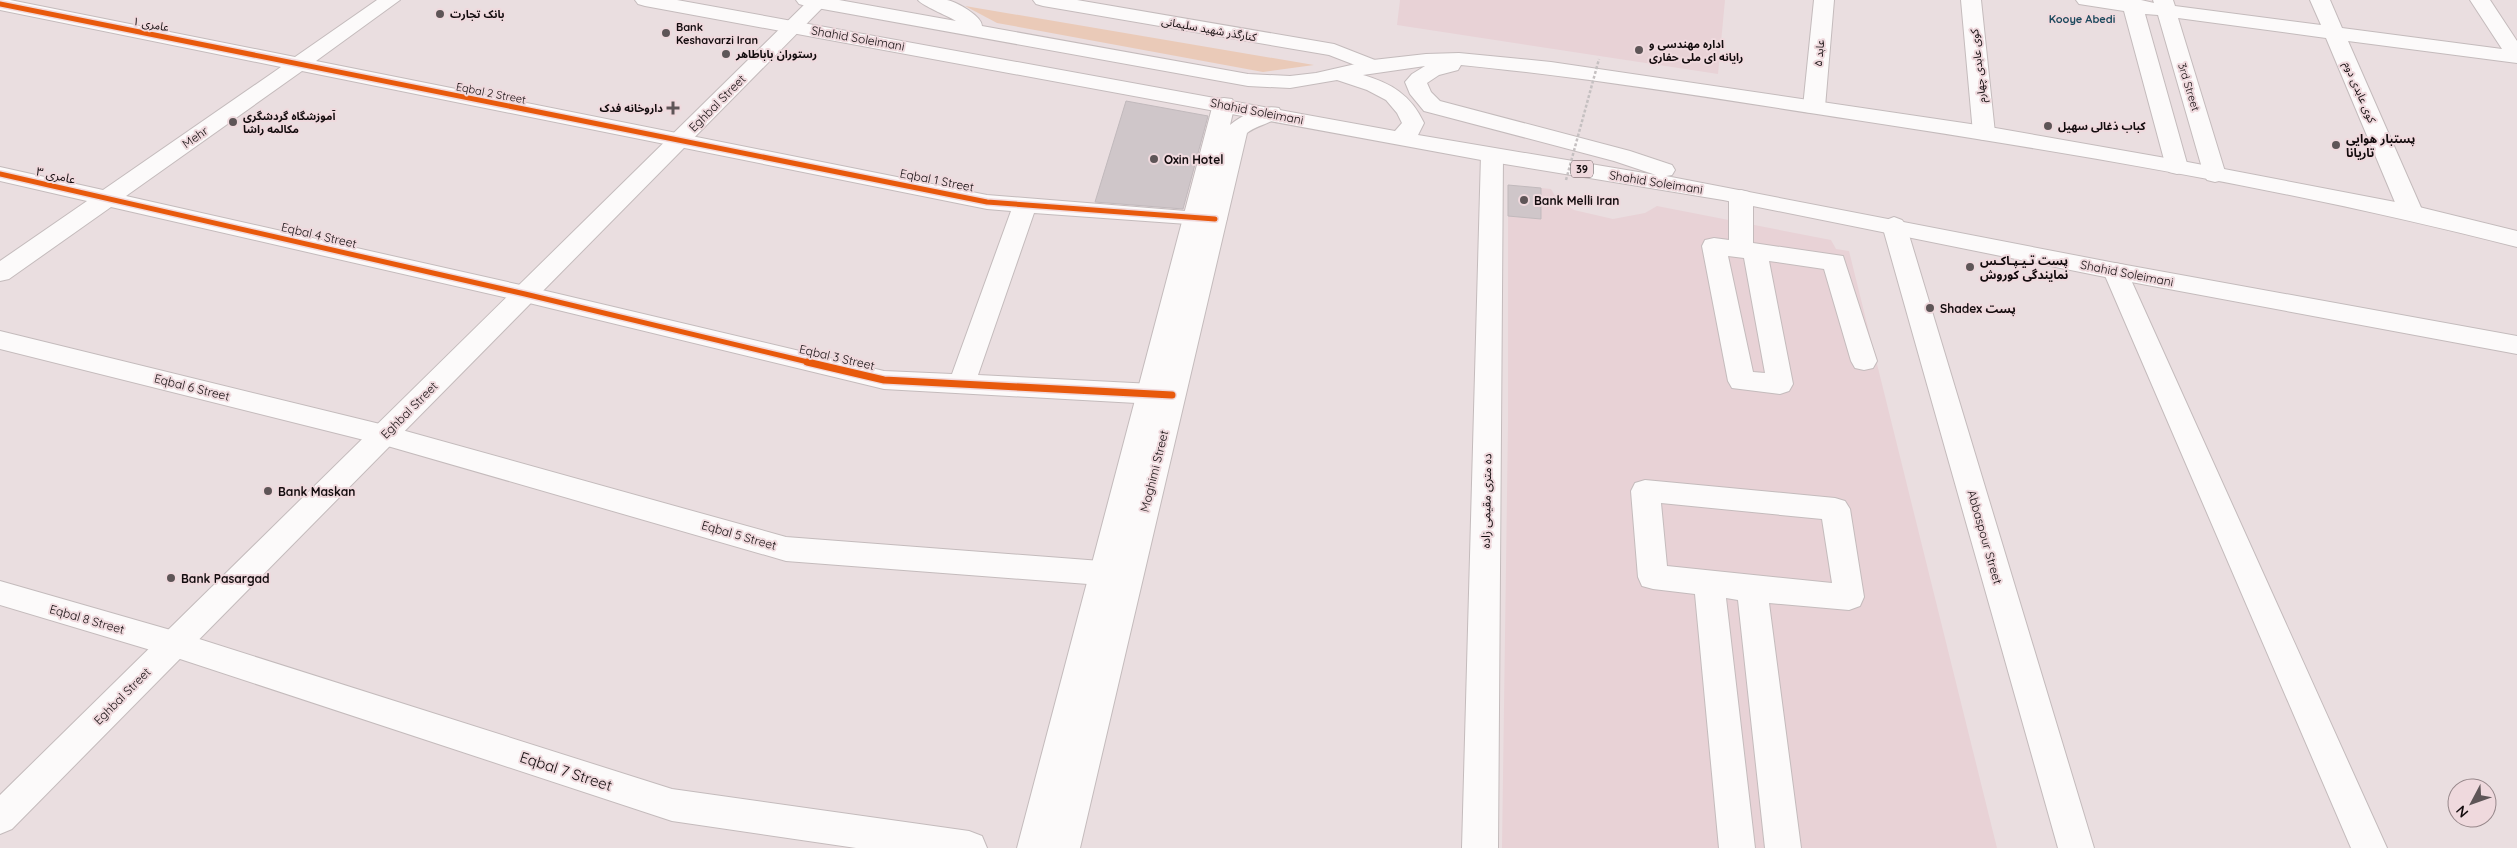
<svg xmlns="http://www.w3.org/2000/svg" width="2517" height="848" viewBox="0 0 2517 848" font-family="Quicksand,'Noto Sans Arabic',sans-serif">
	<style>
		.built { fill: #e8d2d6 }
		.green { fill: #eacab8 }
		.building { fill: #cfc6c9; stroke: #c1b9bc }
		.lines { fill: none; stroke-linecap: round; stroke-linejoin: round }
		.minor-casing { stroke: #c4bbbc; stroke-width: 2 }
		.major-casing { stroke: #c4bbbc; stroke-width: 2 }
		.highway-casing { stroke: #c4bbbc; stroke-width: 2 }
		.minor { fill: #fcfafa; fill-rule: evenodd }
		.major { fill: #fcfafa; fill-rule: evenodd }
		.highway { fill: #fcfafa; fill-rule: evenodd }
		.path-bridge { stroke: #c5c0c1; stroke-width: 2.5; stroke-dasharray: 3 2; stroke-linecap: butt }
		.cycleway-far1-casing { stroke: #efd9dd; stroke-width: 8 }
		.cycleway-casing { stroke: #efd9dd; stroke-width: 10 }
		.cycleway-far1 { stroke: #e8590c; stroke-width: 5 }
		.cycleway { stroke: #e8590c; stroke-width: 7 }
		.poi-dot { fill: #5e5557; stroke: #efd9dd; stroke-width: 2 }
		.labels { text-anchor: middle; dominant-baseline: central; stroke-width: 4; stroke-linejoin: round; paint-order: stroke }
		.far-poi-label { font-size: 11px; font-weight: bold; fill: #120b0d; stroke: #efd9dd; text-anchor: start }
		.far-neighbourhood-label { font-size: 11px; font-weight: bold; fill: #1b495d; stroke: #efd9dd }
		.far-street-label { font-size: 11px; fill: #120b0d; stroke: #efd9dd }
		.shield { fill: #efd9dd; stroke: #54494b; stroke-width: 1 }
		.shield-label { font-size: 11px; font-weight: bold; fill: #120b0d }
		.street-label { font-size: 12px; fill: #120b0d; stroke: #efd9dd }
		.poi-label { font-size: 12px; font-weight: bold; fill: #120b0d; stroke: #efd9dd; text-anchor: start }
		.near-street-label { font-size: 15px; fill: #120b0d; stroke: #efd9dd }
	</style>
	<rect width="100%" height="100%" fill="#eadee0"/>
	<!-- built -->
	<path class="built" d="M1400,0H1725L1718,74L1397,25Z
		M1541,188L1551,189L1557,199L1574,210L1613,219L1645,213L1657,206L1831,240L1836,249L1849,251L1997,848H1502L1508,424V216L1541,219Z"/>
	<!-- green -->
	<path class="green" d="M965,6L1314,65L1263,72L997,23Z"/>
	<!-- building -->
	<path class="building" d="M1126,101L1208,116L1183,209L1095,202Z
		M1508,185L1541,188V219L1508,216Z"/>
	<g class="lines">
		<!-- minor casing -->
		<g class="minor-casing">
			<path id="minor" d="M0,0H10L295,57L377,0H400L316,61L987,195L1223,214L1227,219L1223,224L1215,226L1034,213L978,375L1172,385L1182,388L1185,395L1182,402L1172,405L884,389L525,302L111,207L9,279L0,281V261L87,201L0,181V167L103,190L281,67L0,10ZM302,71L987,209L1011,211L952,374L884,371L525,286L126,196Z
				M1033,0H1077L1334,44L1380,62L1383,66L1380,70L1373,72L1329,55L1043,6L1036,4Z
				M1814,0H1834L1825,107L1822,112L1814,113L1806,112L1803,107Z
				M1961,0H1981L1995,133L1992,138L1984,140L1976,138L1973,133Z
				M2076,0H2141L2154,3L2153,0H2173L2175,6L2321,25L2310,0H2330L2342,28L2502,49L2470,0H2490L2517,41V63L2348,41L2423,212L2419,217L2411,219L2403,217L2399,212L2326,38L2178,18L2226,175L2223,180L2215,182L2207,180L2204,175L2158,15L2145,14L2188,167L2185,172L2177,174L2169,172L2166,167L2124,11L2079,4Z
				M1492,148L1500,150L1503,155L1498,848H1462L1481,155L1484,150Z
				M1741,190L1749,192L1753,197V243L1843,256L1877,361L1873,368L1864,370L1855,368L1851,361L1824,269L1769,261L1793,384L1789,391L1780,394L1732,388L1728,381L1702,246L1705,240L1714,238L1729,240V197L1733,192ZM1728,256L1744,258L1765,373L1753,372Z
				M2115,263L2124,265L2127,271L2387,848H2351L2103,271L2106,265Z
				M0,331L384,425L786,537L1127,563L1138,566L1142,575L1138,584L1127,587L786,561L384,445L0,349Z
				M1645,480L1835,498L1845,501L1850,509L1864,597L1860,606L1849,610L1769,603L1801,848H1765L1738,600L1726,598L1755,848H1719L1695,594L1653,589L1642,586L1638,577L1631,491L1635,483ZM1661,503L1822,519L1832,583L1667,566Z
				M0,581L174,631L672,789L969,831L982,836L987,848H856L672,821L174,657L0,605Z"/>
		</g>
		<!-- major casing -->
		<g class="major-casing">
			<path id="major" d="M809,0H826L828,2L12,829L0,834V795Z
				M1224,98L1232,99L1235,104L1230,125C1242,115 1262,104 1279,108L1282,113C1275,123 1257,125 1247,133L1080,848H1017L1213,104L1216,99Z
				M1894,217L1902,220L1906,225L2094,848H2058L1882,225L1886,220Z"/>
		</g>
		<!-- highway casing -->
		<g class="highway-casing">
			<path id="highway" d="M635,0H677L1395,131L1402,123L1397,113L1386,100L1367,90L1337,80L1290,88L1248,86L806,6L799,4L796,0H839L956,21C946,15 923,6 918,0C927,0 938,0 947,0C957,2 982,16 982,26L1248,74L1290,76L1316,73L1373,60L1426,54L1459,53L1551,62L1984,126L2177,160L2411,205L2517,231V247C2300,191 2077,154 1856,120C1724,100 1593,78 1461,65L1458,70L1439,75L1427,83L1431,92L1440,101L1630,151L1672,165L1675,170L1672,175L1666,176L2115,263L2517,336V354L2115,279L1723,200L1492,162L645,6L638,4ZM1425,66L1412,74L1405,82L1410,94L1424,111L1614,161L1656,175L1418,135L1424,123C1411,95 1391,83 1363,75Z"/>
		</g>
		<!-- minor -->
		<use href="#minor" class="minor"/>
		<!-- major -->
		<use href="#major" class="major"/>
		<!-- highway -->
		<use href="#highway" class="highway"/>
		<!-- path-bridge -->
		<path class="path-bridge" d="M1566,180L1599,59"/>
		<!-- cycleway-far1 casing -->
		<g class="cycleway-far1-casing">
			<path id="cycleway-far1" d="M0,4L987,202L1215,219
				M0,174L525,294L812,363"/>
		</g>
		<!-- cycleway casing -->
		<g class="cycleway-casing">
			<path id="cycleway" d="M807,362L884,380L1172,395"/>
		</g>
		<!-- cycleway-far1 -->
		<use href="#cycleway-far1" class="cycleway-far1"/>
		<!-- cycleway -->
		<use href="#cycleway" class="cycleway"/>
	</g>
	<!-- markers -->
	<g class="poi-dot">
		<circle cx="440" cy="14" r="5"/>
		<circle cx="666" cy="33" r="5"/>
		<circle cx="1639" cy="50" r="5"/>
		<circle cx="726" cy="54" r="5"/>
		<path d="M670.5 100.5h5v5h5v5h-5v5h-5v-5h-5v-5h5z"/>
		<circle cx="233" cy="122" r="5"/>
		<circle cx="2048" cy="126" r="5"/>
		<circle cx="2336" cy="145" r="5"/>
		<circle cx="1154" cy="159" r="5"/>
		<circle cx="1524" cy="200" r="5"/>
		<circle cx="1970" cy="267" r="5"/>
		<circle cx="1930" cy="308" r="5"/>
		<circle cx="268" cy="491" r="5"/>
		<circle cx="171" cy="578" r="5"/>
	</g>
	<g class="labels">
		<!-- far-poi labels -->
		<g class="far-poi-label">
			<text x="450" y="14">بانک تجارت</text>
			<text x="676" y="27">Bank<tspan x="676" dy="13">Keshavarzi Iran</tspan></text>
			<text x="1649" y="44">اداره مهندسی و<tspan x="1649" dy="13">رایانه ای ملی حفاری</tspan></text>
			<text x="736" y="54">رستوران باباطاهر</text>
			<text x="663" y="108" text-anchor="end">داروخانه فدک</text>
			<text x="243" y="116">آموزشگاه گردشگری<tspan x="243" dy="13">مکالمه راشا</tspan></text>
			<text x="2058" y="126">کباب ذغالی سهیل</text>
		</g>
		<!-- far-neighbourhood labels -->
		<g class="far-neighbourhood-label">
			<text x="2082" y="19">Kooye Abedi</text>
		</g>
		<!-- far-street labels -->
		<g class="far-street-label">
			<text transform="translate(151 24) rotate(11)">عامری ۱</text>
			<text transform="translate(1209 29) rotate(10)">کنارگذر شهید سلیمانی</text>
			<text transform="translate(1819 53) rotate(-85)">عابد ۵</text>
			<text transform="translate(1978 66) rotate(-96)">کوی عابدی چهارم</text>
			<text transform="translate(2189 87) rotate(73)">3rd Street</text>
			<text transform="translate(2360 92) rotate(67)">کوی عابدی دوم</text>
			<text transform="translate(491 93) rotate(11)">Eqbal 2 Street</text>
		</g>
		<!-- shield labels -->
		<rect class="shield" x="1571" y="160.5" width="22" height="17" rx="4"/>
		<g class="shield-label">
			<text x="1582" y="169">39</text>
		</g>
		<!-- street labels -->
		<g class="street-label">
			<text transform="translate(858 38) rotate(10)">Shahid Soleimani</text>
			<text transform="translate(717 103) rotate(-45)">Eghbal Street</text>
			<text transform="translate(1257 111) rotate(11)">Shahid Soleimani</text>
			<text transform="translate(195 137) rotate(-35)">Mehr</text>
			<text transform="translate(56 175) rotate(13)">عامری ۳</text>
			<text transform="translate(937 180) rotate(11)">Eqbal 1 Street</text>
			<text transform="translate(1656 182) rotate(9)">Shahid Soleimani</text>
			<text transform="translate(319 235) rotate(13)">Eqbal 4 Street</text>
			<text transform="translate(2127 273) rotate(11)">Shahid Soleimani</text>
			<text transform="translate(837 357) rotate(13)">Eqbal 3 Street</text>
			<text transform="translate(192 387) rotate(14)">Eqbal 6 Street</text>
			<text transform="translate(409 410) rotate(-45)">Eghbal Street</text>
			<text transform="translate(1154 471) rotate(-76)">Moghimi Street</text>
			<text transform="translate(1486 501) rotate(-89)">ده متری مقیمی زاده</text>
			<text transform="translate(739 535) rotate(16)">Eqbal 5 Street</text>
			<text transform="translate(1985 537) rotate(74)">Abbaspour Street</text>
			<text transform="translate(87 619) rotate(16)">Eqbal 8 Street</text>
			<text transform="translate(122 696) rotate(-45)">Eghbal Street</text>
		</g>
		<!-- poi labels -->
		<g class="poi-label">
			<text x="2346" y="138">پستبار هوایی<tspan x="2346" dy="14">تاریانا</tspan></text>
			<text x="1164" y="159">Oxin Hotel</text>
			<text x="1534" y="200">Bank Melli Iran</text>
			<text x="1980" y="260">پست تـیـپـاکـس<tspan x="1980" dy="14">نمایندگی کوروش</tspan></text>
			<text x="1940" y="308">Shadex پست</text>
			<text x="278" y="491">Bank Maskan</text>
			<text x="181" y="578">Bank Pasargad</text>
		</g>
		<!-- near-street labels -->
		<g class="near-street-label">
			<text transform="translate(566 771) rotate(18)">Eqbal 7 Street</text>
		</g>
	</g>
	<!-- north arrow -->
	<g transform="translate(2472 803) rotate(229)"><circle r="24" fill="#efd9dd" stroke="#97878a"/>
	<path d="M0-4L9 19L0 12L-9 19Z" fill="#5e5557"/>
	<text y="-8" font-size="14" font-weight="bold" text-anchor="middle" fill="#120b0d">N</text>
	</g>
</svg>
